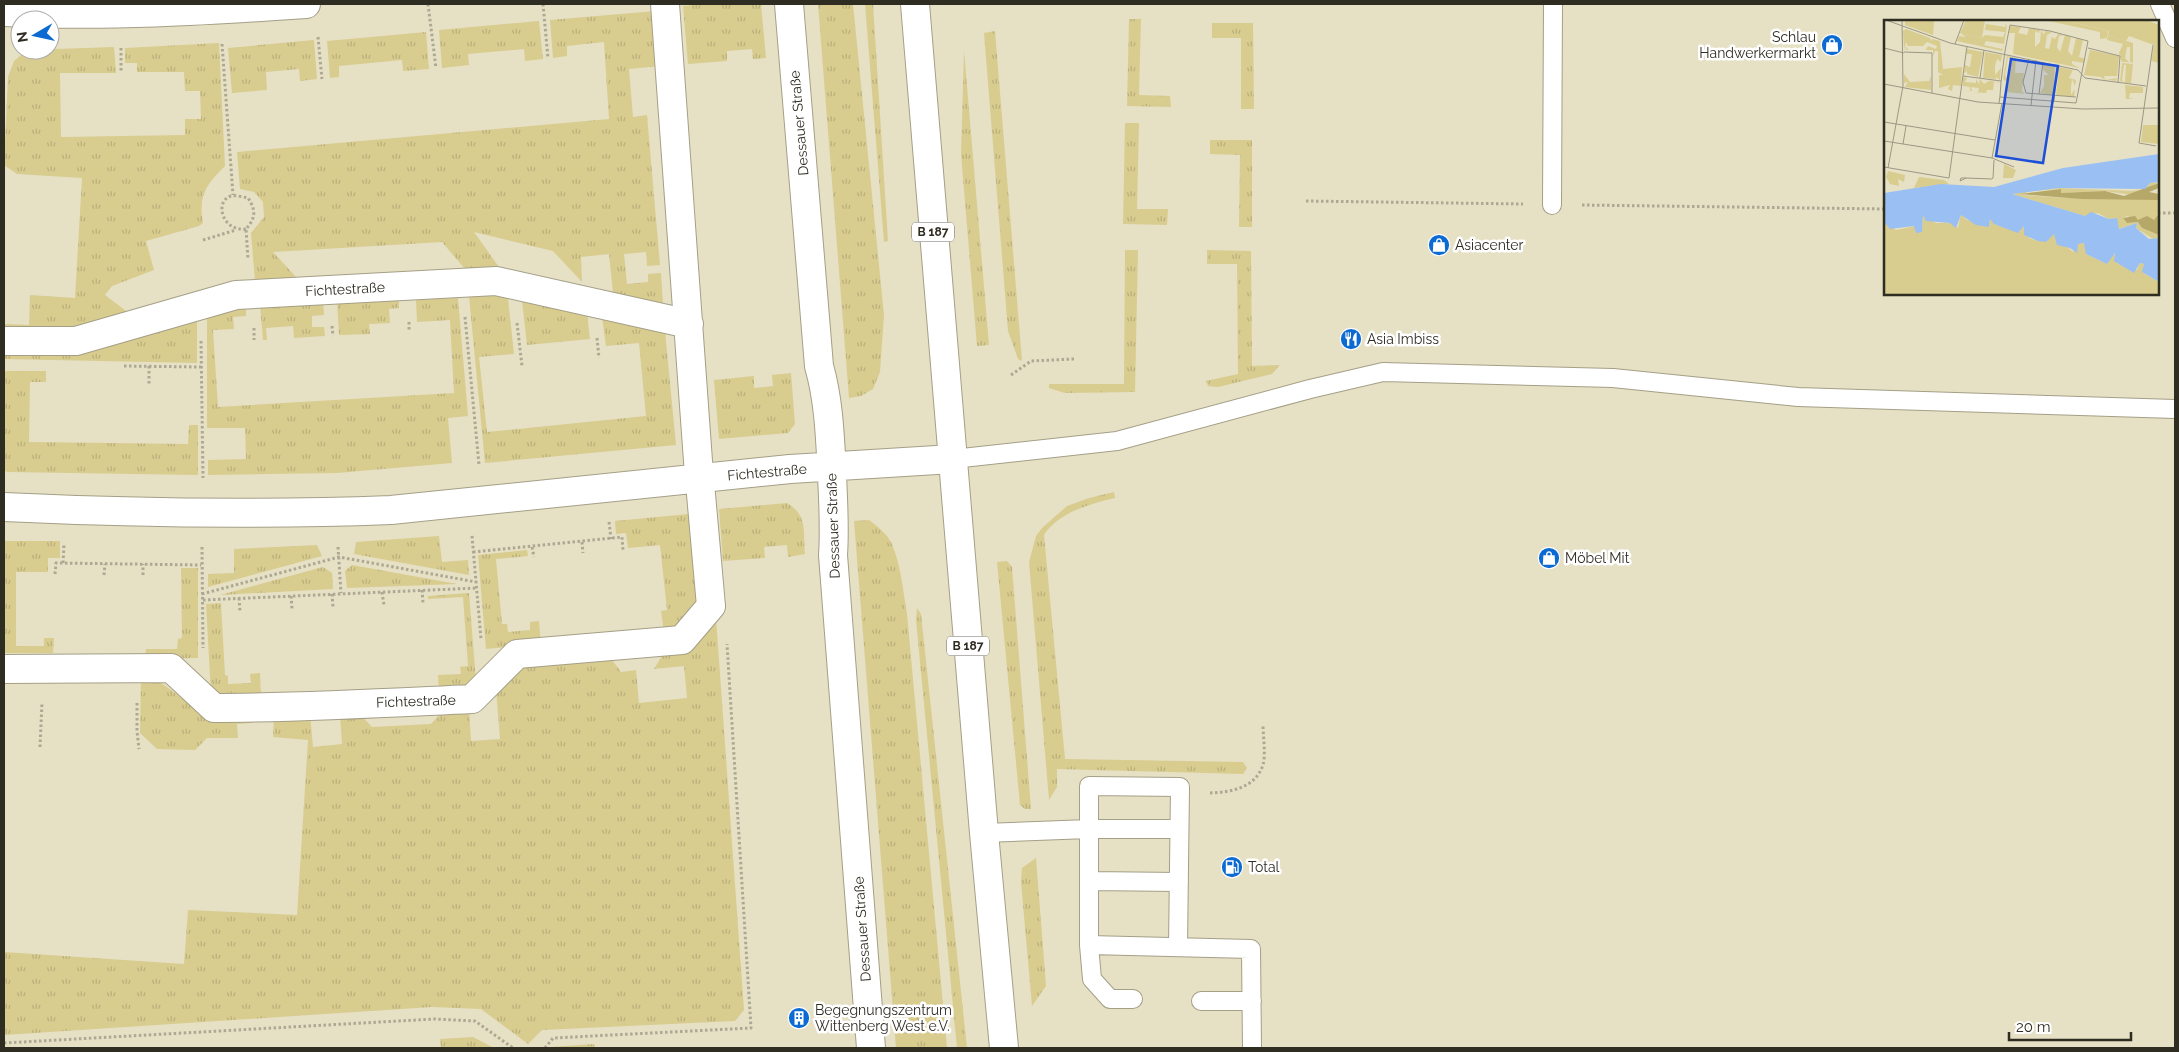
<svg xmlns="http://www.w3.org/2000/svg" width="2179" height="1052" viewBox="0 0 2179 1052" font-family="Raleway,sans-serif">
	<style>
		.grass { fill: url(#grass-tufts) }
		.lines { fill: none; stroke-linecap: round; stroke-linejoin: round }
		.service-casing { stroke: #a49f86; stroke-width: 20 }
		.minor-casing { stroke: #a49f86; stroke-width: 30 }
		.primary-casing { stroke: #a49f86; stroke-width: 30 }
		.path { stroke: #ada893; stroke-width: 3; stroke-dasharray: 2.5 2.5; stroke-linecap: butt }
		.service { stroke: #fff; stroke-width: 18 }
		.minor { stroke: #fff; stroke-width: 28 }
		.primary { stroke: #fff; stroke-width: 28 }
		.labels { text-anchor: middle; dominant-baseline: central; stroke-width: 5; stroke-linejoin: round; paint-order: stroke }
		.shield { fill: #fff; stroke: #6d6b64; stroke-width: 1 }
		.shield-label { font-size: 12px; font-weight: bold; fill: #2f2c22 }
		.poi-label { font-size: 14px; fill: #2f2c22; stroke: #fff; text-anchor: start }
		.street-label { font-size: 14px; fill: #2f2c22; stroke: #fff }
		.inset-road { fill: none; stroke: #9d9884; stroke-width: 1 }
		.view { fill: #1d4ed8; fill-opacity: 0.15; stroke: #1d4ed8; stroke-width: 2.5 }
		.inset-edge { fill: none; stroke: #2f2c22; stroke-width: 2.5 }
	</style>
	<defs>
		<pattern id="grass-tufts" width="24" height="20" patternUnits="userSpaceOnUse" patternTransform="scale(1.25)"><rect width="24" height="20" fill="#d9cc8f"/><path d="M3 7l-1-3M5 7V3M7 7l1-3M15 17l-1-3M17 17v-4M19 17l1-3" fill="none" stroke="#bbaf7b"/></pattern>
	</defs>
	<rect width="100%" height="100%" fill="#e6e0c5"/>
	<!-- grass -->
	<path class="grass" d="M707,4H761L766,58L753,59L752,49L727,51V61L688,64L683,6Z
		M818,4H853L884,315L880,372L873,389L861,396L849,398Z
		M865,4H873L888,241L884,242Z
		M655,11L660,66L629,69L633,117L647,115L660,265L647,266L646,252L624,254L627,284L648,282V274L661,273L663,304L613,293L609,254L581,257L582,282L553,251L474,232L499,267L465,269L442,242L273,252L297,278L255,281L251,233L264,217L263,202L254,192L240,189L237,152L609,119L604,42L567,46V56L553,58L550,20Z
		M1129,19H1141L1139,95L1170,96L1171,107L1127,106Z
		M539,21L543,59L525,61L524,49L468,54L469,65L442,68L439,30Z
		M1212,23H1253L1254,109H1241V38H1212Z
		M995,31L1022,361L1018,359L1008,331L984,33Z
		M426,32L429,69L403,71L402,60L339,66V77L330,78L327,41Z
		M314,40L317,79L300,81L299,69L266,72L267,90L232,93L228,48Z
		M219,43L225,166C206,185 198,195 203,223L199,226L146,241L154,270L112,286L105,295L130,314L71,330L4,328V324L29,325L30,295L75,298L82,178L17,174L4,165L8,77L14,61L27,50L114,47L116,73H60L61,137L185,135V119H201L200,91H185L184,72H137V63H125V48Z
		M964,51L989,345L977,346L961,154Z
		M1125,123H1139L1137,209H1168L1167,225L1123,224Z
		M1210,140H1252V227H1239L1240,155L1210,154Z
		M1125,250H1138L1135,392L1065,393L1049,388V384H1124Z
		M1207,250L1251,251L1252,366L1280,365L1272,374L1218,387L1208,386L1206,381L1238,374L1237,264H1207Z
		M494,293L508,298L514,354L479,357L487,432L646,416L639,343L606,346L602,317L665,331L676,445L485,463L469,296Z
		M399,298V308L389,309L390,323L369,324L370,334L339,335L337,302Z
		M458,298L468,416L448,418L452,463L337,473L208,475V460L246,459L245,428H207V317L246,308V316L233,317L234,329L213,330L218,407L454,393L450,320L417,322L416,300Z
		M323,301L324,315L312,316V327H324L325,336L294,338L293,326L266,328L267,340H263L260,305Z
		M522,301L587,314L590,339L527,345Z
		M197,321V363L4,359V353L69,354Z
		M4,371H46V382H30L29,442L188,444L189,425H198V475L7,472L4,470Z
		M791,373L795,424L788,433L719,439L714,380L754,376V388L773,386L772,375Z
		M1114,492L1115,498C1090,504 1059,512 1044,535L1065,759L1243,762L1247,768L1243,774L1057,769V787L1049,800L1029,562L1036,536L1042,528L1067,506L1089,498Z
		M787,503C808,515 803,532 805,554L788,557L787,545L764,547L765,558L723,561L719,509Z
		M689,514L698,606L676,631L664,632L661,611L667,610L660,545L628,548L626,533L616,534L615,521Z
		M869,520C877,526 886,533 891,542C901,564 903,591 907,614L947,1048H896L854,521Z
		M439,536L442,562L468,560L469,575L354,554L356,542Z
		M4,541H60V558H48V572H16V646H44V638H54L53,653H4Z
		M317,545L322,556L208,587V574L234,573V549Z
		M527,550L528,556L496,559L502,624H507L508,632L530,630V622L539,621L541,644L486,649L478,555Z
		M1007,561L1012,567L1031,809H1025L1020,805L997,562Z
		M352,565L457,584L347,588L345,571Z
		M323,567L332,573L333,589L220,595Z
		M181,568H198V658L145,659L146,649H177L178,639L182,638Z
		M469,593L476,681L466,689L439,691L438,675L461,674L460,667L468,666L463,597L428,599V596Z
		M221,603L225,675L228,676V684L251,683L250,674L260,673L261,697L211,694L206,604Z
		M917,608L921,614L967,1048H957L916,620Z
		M716,618L744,1010L735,1021L542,1030L528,1044L481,1009L432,1007L4,1035V952L184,964L188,910L297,915L308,740L273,737L274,717L310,714L313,747L342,744L340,715L358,712L372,727L431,724L442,712L469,707L471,741L500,739L496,689L525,665L609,656L621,672L636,670L639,703L687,698L684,666L654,669L663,654Z
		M141,679H156L210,719L251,717L252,723L237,724L238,738H207L195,750L157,749L140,733Z
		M1036,858L1046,986L1032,1006L1021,882L1022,868Z
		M473,1037L494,1048H441L440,1039Z
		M594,1044L595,1048H551V1047Z"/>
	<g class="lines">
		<!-- service casing -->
		<g class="service-casing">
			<path id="service" d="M2160,4L2175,38
				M1552,205L1553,4
				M953,459L1117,441L1310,389L1383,372L1613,378L1798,397L2175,409
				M984,833L1089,829V945L1251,949L1252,1048
				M1089,881L1179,882
				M1089,945L1092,979L1110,999H1133
				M1178,947L1180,787L1089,786V829H1179
				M1201,1001H1252"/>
		</g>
		<!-- minor casing -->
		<g class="minor-casing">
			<path id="minor" d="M789,4L819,366C829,401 830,438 832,474C833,501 835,527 833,555L871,1048
				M4,12C104,17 206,11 306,4
				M4,341H76L236,295L496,281L689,324
				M4,507C132,513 262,515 391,510L790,469L953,459
				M4,669L171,668L214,708C300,708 386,703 472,699L517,654L682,640L711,606L698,461L665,4"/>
		</g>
		<!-- primary casing -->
		<g class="primary-casing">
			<path id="primary" d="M915,4L984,833L1004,1048"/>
		</g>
		<!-- path -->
		<path class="path" d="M428,4L436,68
			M543,4L548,58
			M318,37L322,79
			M222,44L233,195
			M121,48V73
			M1306,201L1523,204
			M1582,205L1885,209
			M2158,213H2175
			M246,229C222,232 214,201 231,196C236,195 243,197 248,198C256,210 256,218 246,229L248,259
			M203,240L236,230
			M465,317L479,465
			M409,322V331
			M517,323L522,366
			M332,326L333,336
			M254,328V340
			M597,338L599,358
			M201,341L203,478
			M124,366L201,367
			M149,366V384
			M1011,375L1031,361L1074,359
			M609,522L611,539
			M472,536L481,639
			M582,542L583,553
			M202,547L203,648
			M338,547L341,593
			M532,547L534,557
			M473,552L622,537L623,550
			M63,563L64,545
			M55,574L56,563L201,565
			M104,575L105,564
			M143,575V564
			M422,590L423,603
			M382,592L384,605
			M202,594L339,557L476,582
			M332,594L333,607
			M291,596L292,609
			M239,598L240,612
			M203,600L477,588
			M137,703V731L139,749
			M40,747L42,703
			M1210,793C1232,792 1255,788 1263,765C1266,754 1263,736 1263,725
			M4,1043L434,1019L475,1021L513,1048
			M545,1048L553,1038L751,1028L727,644"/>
		<!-- service -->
		<use href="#service" class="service"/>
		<!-- minor -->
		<use href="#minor" class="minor"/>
		<!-- primary -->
		<use href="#primary" class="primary"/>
	</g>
	<!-- icons -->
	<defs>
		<g id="shop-disc" transform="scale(1.125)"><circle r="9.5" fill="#0c6ad3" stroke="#fff"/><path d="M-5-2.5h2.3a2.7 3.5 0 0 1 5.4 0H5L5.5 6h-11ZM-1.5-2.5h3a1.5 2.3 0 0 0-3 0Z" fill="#fff"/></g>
		<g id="restaurant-disc" transform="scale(1.125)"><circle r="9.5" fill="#0c6ad3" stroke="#fff"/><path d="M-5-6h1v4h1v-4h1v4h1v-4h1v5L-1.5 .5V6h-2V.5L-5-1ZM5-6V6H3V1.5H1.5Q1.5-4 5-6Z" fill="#fff"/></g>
		<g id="fuel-disc" transform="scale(1.125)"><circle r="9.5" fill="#0c6ad3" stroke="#fff"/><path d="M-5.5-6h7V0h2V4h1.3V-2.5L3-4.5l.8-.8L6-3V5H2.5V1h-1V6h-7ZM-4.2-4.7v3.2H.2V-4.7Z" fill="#fff"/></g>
		<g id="building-disc" transform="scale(1.125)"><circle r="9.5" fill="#0c6ad3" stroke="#fff"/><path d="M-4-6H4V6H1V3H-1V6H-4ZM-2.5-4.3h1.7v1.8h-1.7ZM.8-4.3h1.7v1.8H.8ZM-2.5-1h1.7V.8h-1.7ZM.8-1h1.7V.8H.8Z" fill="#fff"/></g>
	</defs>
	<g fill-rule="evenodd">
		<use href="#shop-disc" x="1832" y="45"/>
		<use href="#shop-disc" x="1439" y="245"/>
		<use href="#restaurant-disc" x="1351" y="339"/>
		<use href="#shop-disc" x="1549" y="558"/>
		<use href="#fuel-disc" x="1232" y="867"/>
		<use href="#building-disc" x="799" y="1018"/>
	</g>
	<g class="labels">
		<!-- shield labels -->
		<g class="shield">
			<rect x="912" y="222.5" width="42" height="19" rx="4"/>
			<rect x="947" y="636.5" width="42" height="19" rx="4"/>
		</g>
		<g class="shield-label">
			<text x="933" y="232">B 187</text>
			<text x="968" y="646">B 187</text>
		</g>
		<!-- poi labels -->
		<g class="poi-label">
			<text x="1816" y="37" text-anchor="end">Schlau<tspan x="1816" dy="16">Handwerkermarkt</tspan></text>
			<text x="1455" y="245">Asiacenter</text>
			<text x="1367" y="339">Asia Imbiss</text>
			<text x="1565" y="558">Möbel Mit</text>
			<text x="1248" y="867">Total</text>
			<text x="815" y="1010">Begegnungszentrum<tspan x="815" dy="16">Wittenberg West e.V.</tspan></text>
		</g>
		<!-- street labels -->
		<g class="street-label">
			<text transform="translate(799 123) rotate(-95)">Dessauer Straße</text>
			<text transform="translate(345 289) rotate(-3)">Fichtestraße</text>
			<text transform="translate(767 472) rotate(-5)">Fichtestraße</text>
			<text transform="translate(833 526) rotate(-92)">Dessauer Straße</text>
			<text transform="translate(416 701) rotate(-2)">Fichtestraße</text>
			<text transform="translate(862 929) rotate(-94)">Dessauer Straße</text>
		</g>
	</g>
	<!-- overview -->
	<g transform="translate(1884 20)">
		<rect width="275" height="275" fill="#e6e0c5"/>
		<path d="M160,0H180L224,11L223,18L216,19V12ZM121,3L123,6L120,24L102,21L100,25L118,29L120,25L118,31L73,21L75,16L82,17L76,13L98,18L101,15L119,17L121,12L101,10L102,4L122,7ZM126,6L137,7L134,13L143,15L145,8L156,10L155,13L151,11V27L156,22L157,10L160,15L161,11L168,12L163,15L161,28L165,29L168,17L171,19L174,14L180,15L175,16L173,27L176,32L181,15L187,17L184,31L188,36L192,18L199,20L195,37L201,39L200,43L188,41V44L196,48L129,34L131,13H124ZM22,9L46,18L47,21L48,19L56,21L59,49L78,47L77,66L69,65L68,71L64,69L66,65L55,68V55H59L54,52V31H51L49,36V30H22V26L24,30H42L44,26L52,29L53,26L43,22L39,26H24L22,22L20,31L19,11ZM224,15L249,23V43L246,42V27H243L241,38L245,42H238L235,33L239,24L223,20ZM83,29L99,32L94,57L83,54V51L80,53L81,45L86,47L88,34H82ZM206,30L235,36L233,56H220L221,60L233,58L232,61L219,59L217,57L200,55ZM101,32L118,35L117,42L113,39L111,46V55L117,48L116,60L112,57V59L99,58ZM123,36L132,38L131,53H140L138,71L141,74L123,72L128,41L124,37L121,55L124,60L121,61L119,59ZM238,43L249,44L247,63H241L242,45H240L238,60L240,62L236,61ZM159,45L171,47L169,75L156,73L160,66V55H165L159,50ZM175,47L189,50L185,58L192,60L191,66L188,59L187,67V75L191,69L190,77L172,75ZM20,54L26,62L45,61L47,56V70L21,67L24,62L20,63ZM79,57L83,58L81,62L92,63V59L95,64L96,59L100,64L105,61L99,60L115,62V63L110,61L109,70H103L102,73L89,72H94L95,68L87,67L88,71L79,72L86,71V67L79,66ZM241,65L259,67V73H246L245,78L250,79H242ZM259,105H275V124L257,122ZM4,151L21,155L20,162L14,159L15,166L6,164L2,157ZM35,157L60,160L65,164L30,168ZM275,162L265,169L249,175L221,171L177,173L176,169L145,171L138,175L200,179H275V192L270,200H254L243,196L239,198L243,203L255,202L258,208L275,215V218L269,219L252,208L253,203L234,209L233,198L225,199L214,193L201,196L128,174L151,170L174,168L248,171L261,169L266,163ZM77,194L83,200L105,207L106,199L110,200V204L135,212L140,206L145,218L154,221L170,214L189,232L194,224L199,223L202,225V234L223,244L230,233L233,243L253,250L256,243L260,244L259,253L275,262V275H0L1,203L12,210L31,206L32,212L38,211L39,195L52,203H67L74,208Z" fill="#d9cc8f"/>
		<path d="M275,163V168L265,172L275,174L274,180L197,179L136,174L177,169V173L221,171L240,176ZM275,193V215L258,208L254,202L243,203L239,198L251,196L254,200L263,196L270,200Z" fill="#b6a869"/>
		<path d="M21,0H50L49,15L21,5Z" fill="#d9cc8f"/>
		<path d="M82,0H101L98,18L76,13Z" fill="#d9cc8f"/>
		<path d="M180,0H263L275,5V43L267,41L270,25L245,16L242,21L224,15L225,11Z" fill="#d9cc8f"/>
		<path d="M120,144L132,150L129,158H119Z" fill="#d9cc8f"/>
		<path d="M275,134V162L266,163L261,169L174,168L128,174L201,196L207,192L225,199L233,198L235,209L253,203L252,208L265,219L275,218V262L258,252L260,244L256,243L250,253L230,241L231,233L223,244L202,234L200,223L194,224L193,233L186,228L173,225L170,214L162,222L154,221L140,215V206L134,213L110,204L106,199L105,207L92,205L77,195L72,208L66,203L42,201L39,195L38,212L32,213L30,206L6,209L1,203L0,219V173L57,164L110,167L179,148Z" fill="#99bff3"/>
		<path class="inset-road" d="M2,0L66,23L194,50L201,58L262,66M71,24L80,0M269,25L255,123L272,126M0,28L20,33M204,28L236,36L234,63M20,32L48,33V73M145,39L139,62L142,73L192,77M79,56L117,61M96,58L100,30M0,64L94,82L199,89L275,88M155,74L159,42M170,81L173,45M115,83L116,76L117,62L121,31L126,5L166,11L204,21L192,83L116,77M147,85L152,40M0,102L111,120M0,121L108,138L130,147M19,124L22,106M108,138L118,83M0,147L65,158L83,26M4,148L19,66L18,0M82,158L76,161L77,158H82L108,159L109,158L110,140"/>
		<path class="view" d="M127,39L174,46L159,143L112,136Z"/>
		<rect width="275" height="275" class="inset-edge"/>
	</g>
	<!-- border -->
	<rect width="2179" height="1052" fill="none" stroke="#2f2c22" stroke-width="10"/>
	<!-- north arrow -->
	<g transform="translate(35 35) rotate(261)"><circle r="24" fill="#ffffff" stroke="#acaba7"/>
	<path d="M0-4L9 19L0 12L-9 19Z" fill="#0c6ad3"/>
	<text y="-8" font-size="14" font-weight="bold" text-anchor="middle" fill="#2f2c22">N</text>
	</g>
	<!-- scale -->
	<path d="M2009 1032v8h122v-8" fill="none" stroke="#2f2c22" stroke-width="2.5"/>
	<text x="2016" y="1032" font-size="15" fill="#2f2c22" stroke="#ffffff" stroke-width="4" paint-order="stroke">20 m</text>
</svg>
